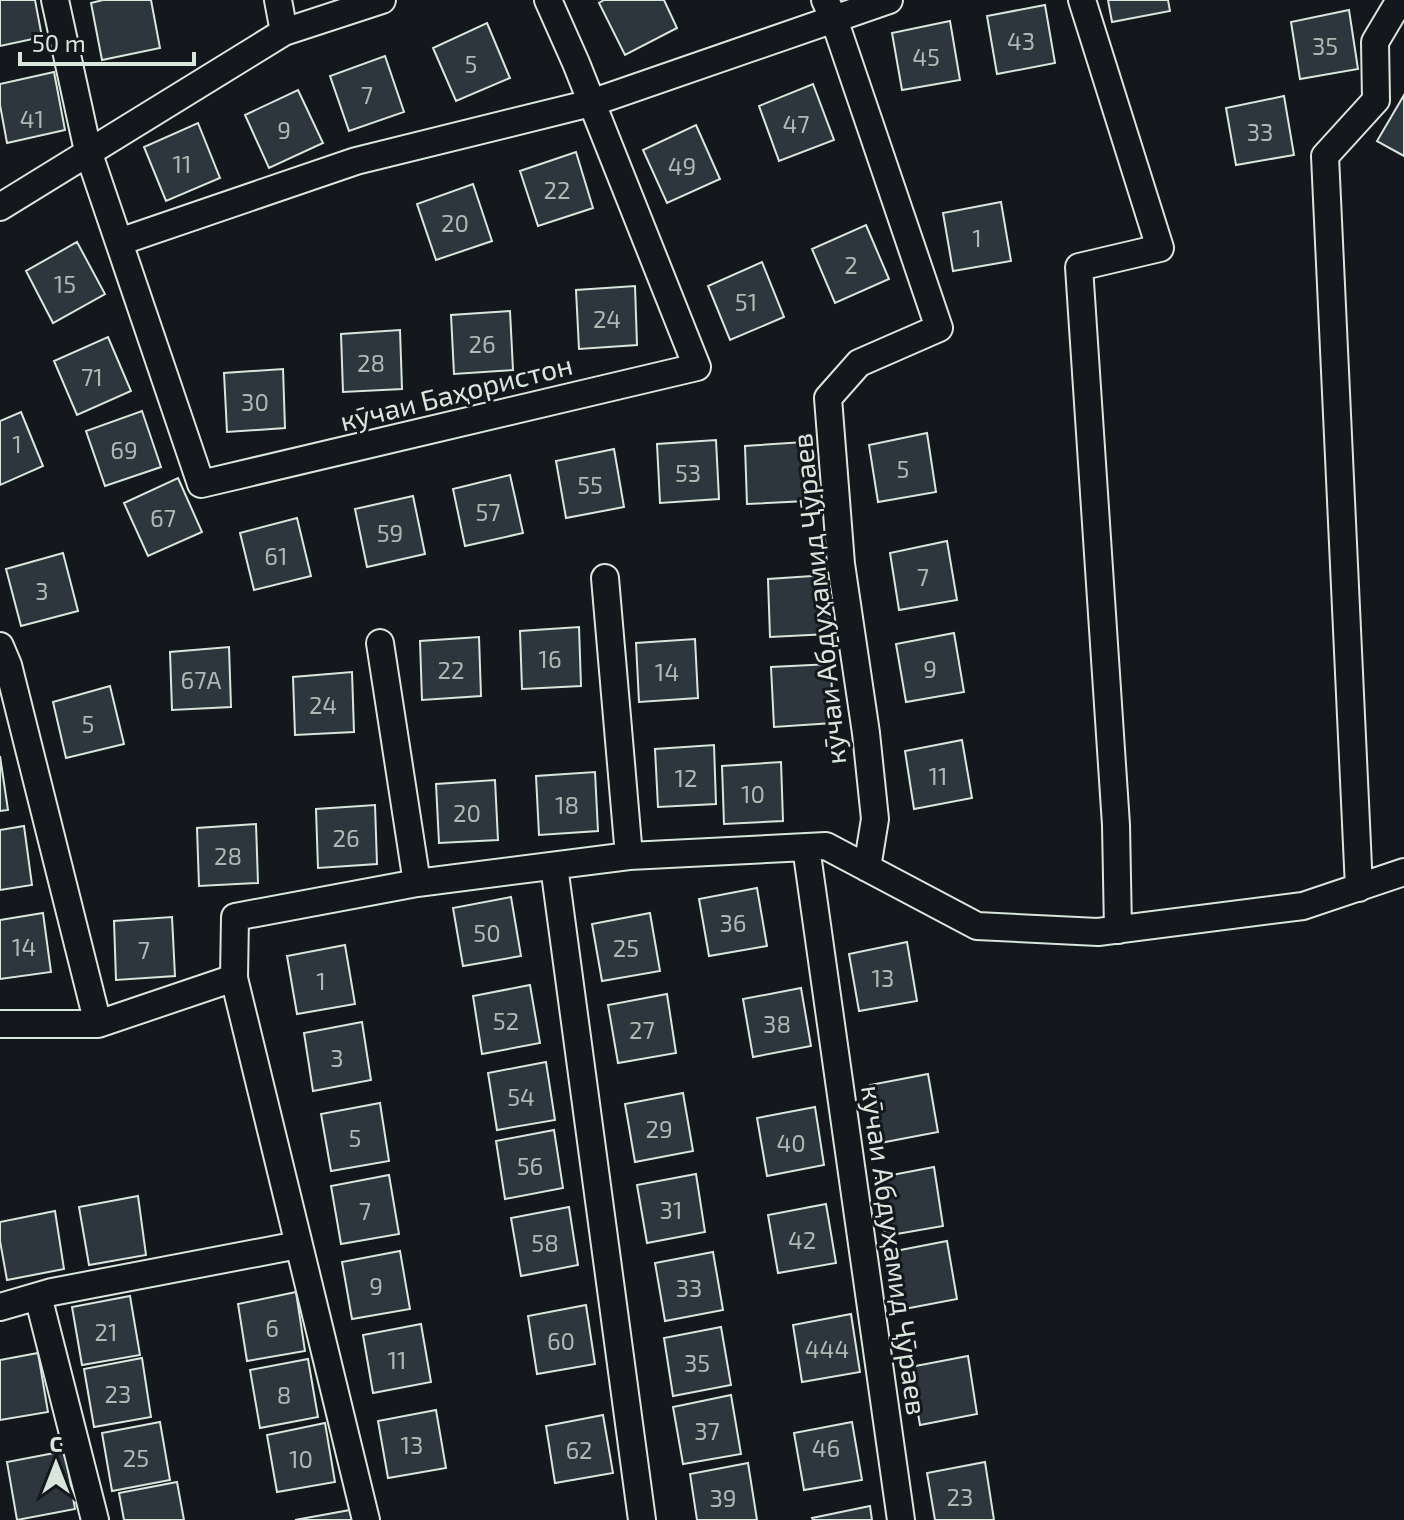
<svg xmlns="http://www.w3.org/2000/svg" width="1404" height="1520" viewBox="0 0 1404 1520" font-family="'Exo 2',sans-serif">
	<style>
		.building { fill: #2c363c; stroke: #d8e6dc; stroke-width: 2 }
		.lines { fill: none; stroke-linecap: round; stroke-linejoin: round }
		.minor-casing { stroke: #d8e6dc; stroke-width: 30 }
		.minor { stroke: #14181c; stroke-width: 26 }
		.labels { text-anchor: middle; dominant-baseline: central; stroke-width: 6; stroke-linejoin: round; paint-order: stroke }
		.number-label { font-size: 24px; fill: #adbab4 }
		.street-label { font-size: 28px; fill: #d8e6dc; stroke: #14181c }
	</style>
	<rect width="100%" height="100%" fill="#14181c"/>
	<!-- building -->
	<path class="building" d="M0,0H35L42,37L0,46Z
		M103,0H151L160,48L102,60L91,3Z
		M604,0H664L677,28L625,55L599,3Z
		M1108,0H1168L1170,11L1112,22Z
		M1045,5L1055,63L997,74L987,16Z
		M1349,10L1358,69L1300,79L1291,22Z
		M950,21L960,80L902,90L892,33Z
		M487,23L510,78L456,101L433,48Z
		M385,56L404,112L349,131L330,76Z
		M54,72L65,130L7,143L0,105V84Z
		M813,84L834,140L779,161L759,106Z
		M298,90L323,143L269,168L245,115Z
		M1404,95V156L1377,141Z
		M1284,96L1294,155L1236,165L1226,108Z
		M198,123L220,178L166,201L144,147Z
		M696,125L720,179L667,203L643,150Z
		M576,152L593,208L538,226L520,171Z
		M473,184L492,241L436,260L417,204Z
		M1001,202L1011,261L953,271L943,213Z
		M866,225L889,279L835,303L812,249Z
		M77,242L105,294L53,323L26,271Z
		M762,262L784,317L730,340L708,286Z
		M635,286L637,345L579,349L576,290Z
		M510,311L513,370L454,374L451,315Z
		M400,330L402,389L343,392L341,334Z
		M108,337L131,391L77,415L54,361Z
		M283,369L285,428L227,432L224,373Z
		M142,411L161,467L105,486L86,431Z
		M21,412L43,466L0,485V421Z
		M927,433L936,492L878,502L869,445Z
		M716,440L719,499L660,503L657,444Z
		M804,442L806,501L747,504L745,446Z
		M614,449L624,507L566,518L556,461Z
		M510,475L523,533L465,546L453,489Z
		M178,478L202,532L148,556L124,503Z
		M413,496L425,554L367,567L355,509Z
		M297,518L311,576L254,590L240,533Z
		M947,541L957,600L899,610L890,553Z
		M63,553L78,611L21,626L6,569Z
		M827,575L829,634L770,637L768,579Z
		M579,627L581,686L522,689L520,631Z
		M954,633L964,692L906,702L896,644Z
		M479,637L481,696L422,700L420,641Z
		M695,639L698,698L639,702L636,643Z
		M229,647L231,707L172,710L170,652Z
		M831,664L833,723L774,727L771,667Z
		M352,672L354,732L295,735L293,677Z
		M110,686L124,744L66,758L53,702Z
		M962,740L972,798L914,809L905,751Z
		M714,745L716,804L658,807L655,749Z
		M0,756L8,810L0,811Z
		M781,762L783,821L724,824L722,766Z
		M595,772L598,831L539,835L536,776Z
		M495,780L498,840L439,843L436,784Z
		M375,805L377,864L318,868L316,809Z
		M256,824L258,883L199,886L197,828Z
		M24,826L32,885L0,890V830Z
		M757,888L767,946L709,956L699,899Z
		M511,897L521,956L463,966L453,908Z
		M43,913L51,972L0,979V920Z
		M650,913L660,971L602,981L592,924Z
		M172,917L175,976L116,980L114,921Z
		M907,942L917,1001L859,1011L849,954Z
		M345,945L355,1004L297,1014L287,956Z
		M530,985L540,1043L482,1054L473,996Z
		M801,988L811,1046L753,1057L743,999Z
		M667,994L676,1053L618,1063L608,1005Z
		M362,1022L371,1080L313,1091L304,1033Z
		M546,1062L555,1120L497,1130L488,1073Z
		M928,1074L938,1132L880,1143L870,1085Z
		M683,1093L693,1151L635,1162L625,1104Z
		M380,1103L389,1161L331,1171L321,1114Z
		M815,1107L824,1165L767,1176L757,1118Z
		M554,1130L563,1188L505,1199L496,1141Z
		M934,1167L943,1226L885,1236L876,1178Z
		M696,1174L705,1232L647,1243L637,1185Z
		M389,1175L399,1234L341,1244L331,1186Z
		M138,1196L146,1255L89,1265L79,1207Z
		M826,1204L836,1263L778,1273L768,1215Z
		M569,1207L578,1265L521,1276L511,1218Z
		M55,1211L64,1269L7,1280L0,1241V1222Z
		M947,1241L957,1299L899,1310L890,1252Z
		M400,1251L410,1309L352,1319L342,1262Z
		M713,1252L723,1310L665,1321L655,1263Z
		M296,1292L305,1351L247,1361L238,1304Z
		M130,1296L140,1355L82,1365L72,1307Z
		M586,1305L595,1364L537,1374L528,1316Z
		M851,1314L860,1372L802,1382L793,1325Z
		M421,1324L431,1382L373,1393L363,1335Z
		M721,1327L731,1385L673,1396L664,1338Z
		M38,1353L48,1412L0,1420V1360Z
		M968,1356L977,1414L920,1425L910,1367Z
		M142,1358L151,1417L94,1427L84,1369Z
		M308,1359L318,1417L260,1428L250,1370Z
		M731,1395L741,1454L683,1464L673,1407Z
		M436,1410L446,1468L388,1478L378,1421Z
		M603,1415L613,1473L555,1483L546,1426Z
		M160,1422L170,1480L112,1491L102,1433Z
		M852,1422L862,1480L804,1490L794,1433Z
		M325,1423L335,1482L277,1492L267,1435Z
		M65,1451L75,1509L17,1520L7,1462Z
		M985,1462L994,1520H935L927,1473Z
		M748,1463L757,1520H697L690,1474Z
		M177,1482L184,1520H124L119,1493Z
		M870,1506L872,1520H813L812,1518Z
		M350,1510L352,1520H295Z"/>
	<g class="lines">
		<!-- minor casing -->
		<g class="minor-casing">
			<path id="minor" d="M55,0L88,151L201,484L697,367L576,63L548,0
				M278,0L284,32
				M825,0L834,19L939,328L859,363L828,398L841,564L866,733L875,819L867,868
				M1082,0L1160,248L1079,267L1116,825L1118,930
				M0,207L284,32L382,0
				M119,242L356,161L591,103L889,0
				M605,578L629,856
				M380,643L417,883
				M0,646L8,665L98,1024
				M806,847L901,1520
				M554,866L642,1520
				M1359,888L1325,156L1376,100L1375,42L1400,0
				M234,978L366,1520
				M0,1024H98L234,978L235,917L417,883L629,856L826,846L977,926L1098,932L1303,906L1404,872
				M38,1296L95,1520
				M0,1307L52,1292L298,1245"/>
		</g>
		<!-- minor -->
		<use href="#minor" class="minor"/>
	</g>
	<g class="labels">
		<!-- number labels -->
		<g class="number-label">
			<text x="1021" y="40">43</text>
			<text x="1325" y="45">35</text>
			<text x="926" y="56">45</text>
			<text x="471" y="63">5</text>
			<text x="367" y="94">7</text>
			<text x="32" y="118">41</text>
			<text x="796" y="123">47</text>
			<text x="284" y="129">9</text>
			<text x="1260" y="131">33</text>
			<text x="182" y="163">11</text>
			<text x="682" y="165">49</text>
			<text x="557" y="189">22</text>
			<text x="455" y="222">20</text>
			<text x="977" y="237">1</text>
			<text x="851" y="264">2</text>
			<text x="65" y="283">15</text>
			<text x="746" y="301">51</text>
			<text x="607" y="318">24</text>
			<text x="482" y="343">26</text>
			<text x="371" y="362">28</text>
			<text x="92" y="376">71</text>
			<text x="255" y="401">30</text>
			<text x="17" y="443">1</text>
			<text x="124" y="449">69</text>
			<text x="903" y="468">5</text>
			<text x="688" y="472">53</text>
			<text x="590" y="484">55</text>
			<text x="488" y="511">57</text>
			<text x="163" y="517">67</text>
			<text x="390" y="532">59</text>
			<text x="276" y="555">61</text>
			<text x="923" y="576">7</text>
			<text x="42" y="590">3</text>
			<text x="550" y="658">16</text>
			<text x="930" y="668">9</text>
			<text x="451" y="669">22</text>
			<text x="667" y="671">14</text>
			<text x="201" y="679">67А</text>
			<text x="323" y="704">24</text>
			<text x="88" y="723">5</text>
			<text x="938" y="775">11</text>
			<text x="686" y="777">12</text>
			<text x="753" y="793">10</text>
			<text x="567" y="804">18</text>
			<text x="467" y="812">20</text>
			<text x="346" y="837">26</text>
			<text x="228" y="855">28</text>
			<text x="733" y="922">36</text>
			<text x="487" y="932">50</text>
			<text x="24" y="946">14</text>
			<text x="626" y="947">25</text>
			<text x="144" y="949">7</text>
			<text x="883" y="977">13</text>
			<text x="321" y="980">1</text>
			<text x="506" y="1020">52</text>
			<text x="777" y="1023">38</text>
			<text x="642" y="1029">27</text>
			<text x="337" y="1057">3</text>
			<text x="521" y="1096">54</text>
			<text x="659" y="1128">29</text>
			<text x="355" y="1137">5</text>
			<text x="791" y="1142">40</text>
			<text x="530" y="1165">56</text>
			<text x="671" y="1209">31</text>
			<text x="365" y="1210">7</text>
			<text x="802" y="1239">42</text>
			<text x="545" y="1242">58</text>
			<text x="376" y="1285">9</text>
			<text x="689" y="1287">33</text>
			<text x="272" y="1327">6</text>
			<text x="106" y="1331">21</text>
			<text x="561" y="1340">60</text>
			<text x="827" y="1348">444</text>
			<text x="397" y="1359">11</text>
			<text x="697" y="1362">35</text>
			<text x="118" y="1393">23</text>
			<text x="284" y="1394">8</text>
			<text x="707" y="1430">37</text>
			<text x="412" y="1444">13</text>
			<text x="826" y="1447">46</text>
			<text x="579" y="1449">62</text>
			<text x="136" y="1457">25</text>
			<text x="301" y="1458">10</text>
			<text x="960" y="1496">23</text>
			<text x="723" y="1497">39</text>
		</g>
		<!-- street labels -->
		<g class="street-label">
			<text transform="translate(456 392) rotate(-14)">кӯчаи Баҳористон</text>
			<text transform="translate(818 599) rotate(-96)">кӯчаи Абдуҳамид Ҷӯраев</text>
			<text transform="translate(895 1250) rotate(82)">кӯчаи Абдуҳамид Ҷӯраев</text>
		</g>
	</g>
	<!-- north arrow -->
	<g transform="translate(56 1464)" stroke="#14181c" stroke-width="6" paint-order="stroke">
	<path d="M0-6L14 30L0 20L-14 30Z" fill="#d8e6dc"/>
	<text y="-12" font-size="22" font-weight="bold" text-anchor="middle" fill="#d8e6dc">С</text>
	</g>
	<!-- scale -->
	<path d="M20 52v12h174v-12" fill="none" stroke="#d8e6dc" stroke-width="4"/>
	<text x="32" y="52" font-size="24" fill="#d8e6dc" stroke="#14181c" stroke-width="6" paint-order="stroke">50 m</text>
</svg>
